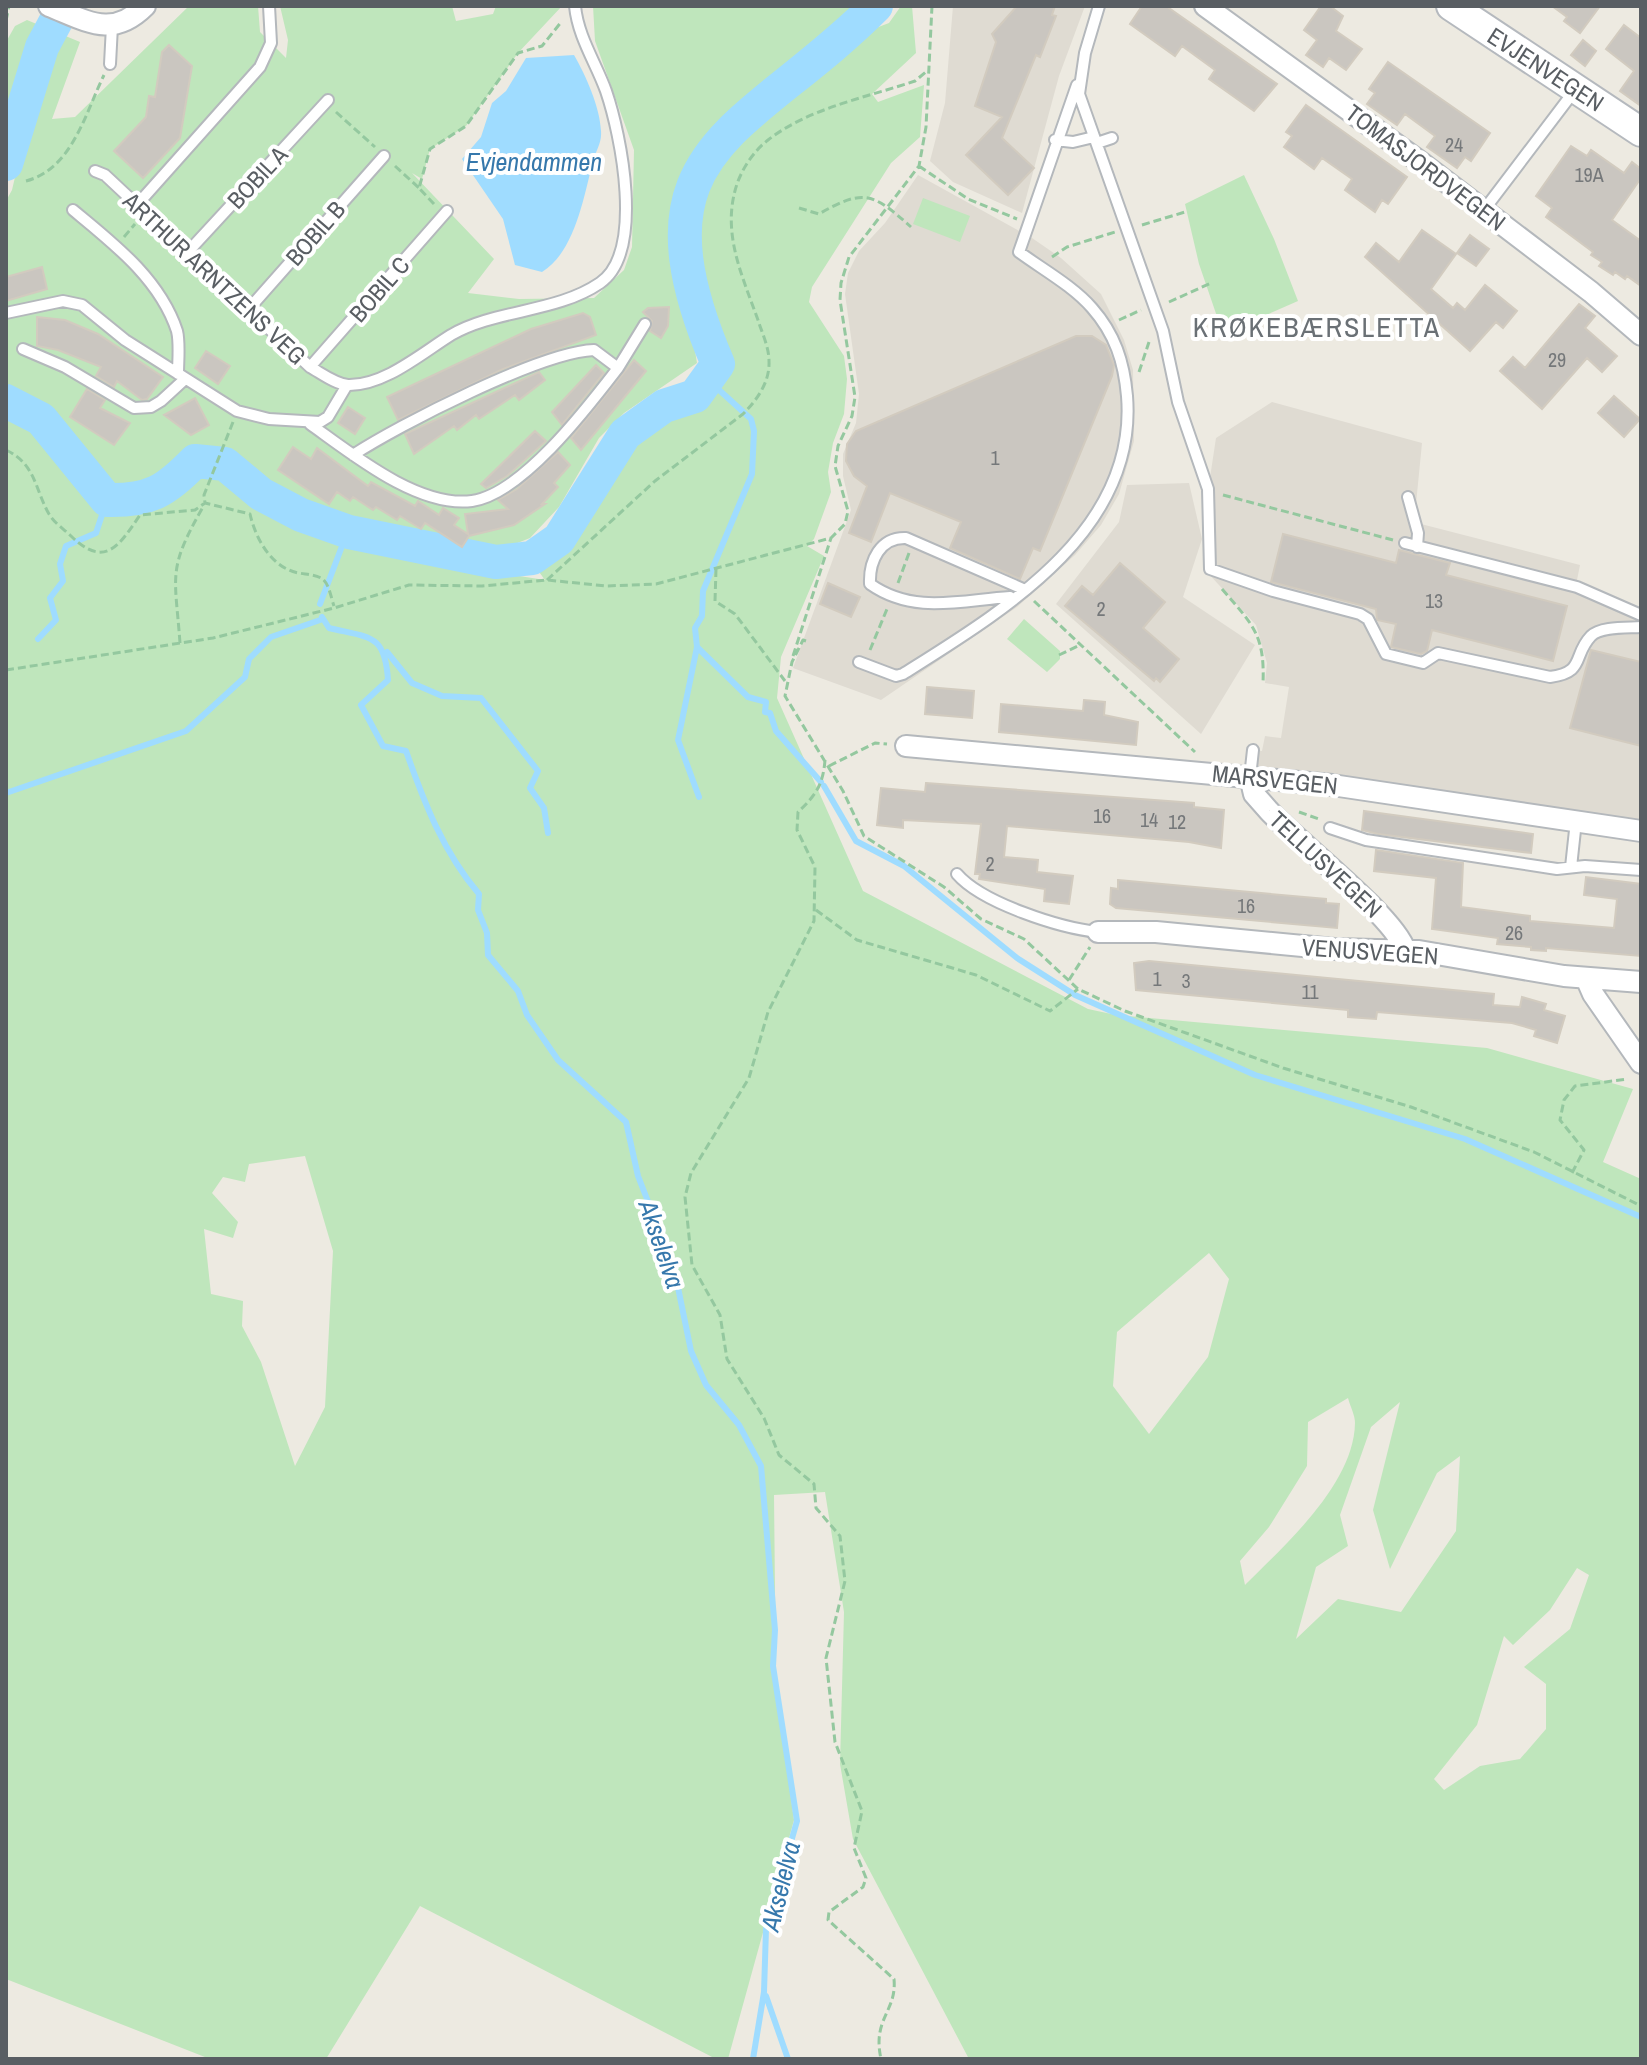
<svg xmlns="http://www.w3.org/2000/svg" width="1647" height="2065" viewBox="0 0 1647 2065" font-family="'Archivo Narrow',sans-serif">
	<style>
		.education { fill: #dfdbd2 }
		.green { fill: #bfe6bc; fill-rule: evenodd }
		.water { fill: #9fdcff }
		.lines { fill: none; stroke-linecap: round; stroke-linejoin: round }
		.stream { stroke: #9fdcff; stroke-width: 6 }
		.river { stroke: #9fdcff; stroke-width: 34 }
		.building { fill: #cac6c0; stroke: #d2cbbf; stroke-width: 2 }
		.lane-casing { stroke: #b4b8bc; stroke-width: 14 }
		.street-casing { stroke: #b4b8bc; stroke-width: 24 }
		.secondary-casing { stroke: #b5b9be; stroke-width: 32 }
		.path { stroke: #94c89f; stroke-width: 3; stroke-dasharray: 8 4; stroke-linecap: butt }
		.lane { stroke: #fff; stroke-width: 10 }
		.street { stroke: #fff; stroke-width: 20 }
		.secondary { stroke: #fff; stroke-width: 28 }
		.labels { text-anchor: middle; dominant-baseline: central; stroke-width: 8; stroke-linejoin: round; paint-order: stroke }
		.number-label { font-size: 20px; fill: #75787a }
		.street-label { font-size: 24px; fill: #595e63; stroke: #fff }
		.water-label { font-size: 26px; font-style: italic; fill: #3678ac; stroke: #fff }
		.quarter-label { font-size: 28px; letter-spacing: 2px; fill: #6a7075; stroke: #fff }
	</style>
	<rect width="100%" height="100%" fill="#edeae1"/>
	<!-- education -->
	<path class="education" d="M953,6H1085L1059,76L1022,213L953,182L930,161L945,103Z
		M918,175L1032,238L1061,258L1101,294L1124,340L1133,370L1134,441L1119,494L1101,525L1075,555L1017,607L881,700L793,668L851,510L843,476V454L856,423L859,394L845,294L848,273L859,251L885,223Z
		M1272,402L1422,443L1416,504L1421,524L1580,565L1576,585L1641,617V821L1254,770L1252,750L1262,751L1265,736L1281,738L1289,687L1265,683L1267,663L1256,625L1206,571L1208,491L1216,438Z
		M1189,483L1202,539L1183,597L1255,645L1201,734L1056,604L1119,522L1127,485Z"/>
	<!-- green -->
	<path class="green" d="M189,6H258L260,32L286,58L288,40L280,6H452L456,21L493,14L496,6H562L518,53L466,126L430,149L422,179L412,173L494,259L468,293L519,299L594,298L624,270L632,247L634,150L595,41L593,6H865L731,121L686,187L682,271L697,363L624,413L599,438L559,507L530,538L510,546L485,550L345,522L259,477L250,501L330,540L415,553L455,566L545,580L531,561L561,541L627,435L664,407L697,397L721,364L694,294L688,242L692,192L721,145L770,96L847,39L889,23L901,6H912L916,53L872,94L878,102L924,85L920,137L891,163L812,287L809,302L844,356L847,379L844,414L833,443L828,472L831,492L814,539L807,546L824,556L781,657L777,698L863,891L1088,1009L1116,1015L1487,1048L1633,1089L1603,1162L1641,1179V2059H969L853,1839L840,1764L844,1612L825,1492L774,1495L776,1690L794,1820L728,2059H716L420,1906L326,2059H210L6,1979V201L12,190L23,143L6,134V42L15,26L27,20L80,42L52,119L75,117ZM305,1156L333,1251L325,1407L295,1466L261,1362L242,1326L243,1301L211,1294L204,1229L233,1238L238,1222L212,1193L223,1177L245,1182L249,1164ZM1209,1253L1229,1279L1208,1357L1149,1434L1113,1386L1117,1332ZM1348,1398C1350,1406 1355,1415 1355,1423C1354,1484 1285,1545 1245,1585L1240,1561L1269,1527L1307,1466L1308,1422ZM1400,1402L1373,1510L1390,1569L1437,1473L1460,1456L1456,1531L1401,1612L1338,1599L1296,1639L1316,1567L1348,1546L1340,1515L1371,1427ZM1577,1568L1589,1575L1570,1629L1524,1667L1546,1684V1729L1520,1759L1480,1766L1444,1790L1434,1779L1477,1725L1504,1636L1513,1645L1550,1610Z
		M1244,175L1274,239L1298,301L1223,334L1199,264L1185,204Z
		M923,198L970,216L960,242L913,224Z
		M1024,619L1060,651V659L1047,672L1007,639Z"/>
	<!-- water -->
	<path class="water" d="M574,55C586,76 600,107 601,131C602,143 596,150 593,161C584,196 575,252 542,272L515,265L503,219L462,159L481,137L492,103L506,91L526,58Z"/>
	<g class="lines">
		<!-- stream -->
		<path class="stream" d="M320,604L344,541L354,533
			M322,617L329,628C371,638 385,634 388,680L361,705L383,746L406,751C424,802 443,852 479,894L478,910L487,933L488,955L518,991L527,1015L558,1060L626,1122L638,1176L674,1268L691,1351L706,1385L739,1425L761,1466L775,1630L773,1666L797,1821L766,1929L764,1992L753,2059
			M38,639L56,620L50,598L63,581L60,564L66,546L96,533L107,500
			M697,647L748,697L766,702L765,712L770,713L776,731L821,782
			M387,652L412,683L442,696L481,698L538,771L530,788L544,808L548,833
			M824,786L856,841L904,866L1017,958L1075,995L1255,1075L1465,1139L1641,1217
			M6,793L186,731L245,677L249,659L271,637L323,619
			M699,797L678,740L697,647L695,628L702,616L703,591L752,474L754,431L751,419L707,379
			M766,1996L788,2059"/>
		<!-- river -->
		<path class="river" d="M6,164L42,47L64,6
			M6,401L41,419L107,500C150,501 166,491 195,461L225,464L261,494L301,515L349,532L496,562L532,558L559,539L625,434L664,406L695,396L718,364C624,145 746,136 876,6"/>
	</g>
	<!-- building -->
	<path class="building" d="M1017,6H1055L1052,15L1056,16L1040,57L1036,55L1002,138L1034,168L1008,195L966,155L1002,117L975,106L996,42L992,34Z
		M1142,6H1166L1277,84L1254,111L1209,79L1215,70L1182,46L1175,56L1130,24Z
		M1321,6H1330L1343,16L1336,31L1362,49L1346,70L1329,58L1323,67L1306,55L1317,40L1304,30Z
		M1552,6H1600L1580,33L1564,21L1567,17Z
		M1624,25L1641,38V106L1620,91L1634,71L1606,49Z
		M1583,40L1596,51L1585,66L1571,55Z
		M169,45L192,66L180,138L143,178L114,151L146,117L149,96L155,97L162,52Z
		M1388,62L1490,133L1471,161L1465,157L1457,168L1427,147L1435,136L1405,114L1397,125L1367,104L1375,93L1369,89Z
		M1306,105L1407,177L1388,204L1382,200L1375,212L1345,190L1352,179L1322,158L1314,169L1284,147L1292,136L1286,132Z
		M1571,146L1587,156L1591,150L1624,173L1632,162L1641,169V178L1612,220L1641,241V286L1627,276L1625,279L1615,272L1613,275L1599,266L1602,262L1591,255L1593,252L1546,217L1552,208L1536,196Z
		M1422,230L1456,254L1431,289L1453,308L1457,303L1465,310L1485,285L1517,311L1503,328L1496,322L1470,351L1365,257L1376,243L1399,262Z
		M1470,235L1489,249L1476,266L1457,253Z
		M42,267L47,289L6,301V277Z
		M1579,304L1595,316L1585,328L1617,356L1602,372L1587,358L1542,409L1500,371L1513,357L1525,368Z
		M669,307L668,326L661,338L650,331L652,321L643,312L648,308Z
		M583,313L590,317L596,335L503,369L398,420L387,397L531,329Z
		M37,317L65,320L98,334L163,377L147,399L142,400L117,381L114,387L96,376L101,367L58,350L37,346Z
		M1076,336H1092L1106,345L1114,365L1112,376L1040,551L1033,548L1020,579L950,548L961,522L890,493L871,542L849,533L867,486L854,476L846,461L847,444L856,431Z
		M206,351L230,366L218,384L195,368Z
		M634,360L646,371L581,450L571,438Z
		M596,365L604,373L562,425L552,412Z
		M539,372L545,380L519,400L515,395L479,419L476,415L457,430L454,426L414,454L405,434Z
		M87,389L105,400L100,408L130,423L114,445L70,417Z
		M1614,396L1640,419L1624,437L1598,413Z
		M195,398L209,425L191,435L164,415Z
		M348,407L365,418L355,434L338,423Z
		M535,431L546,441L507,476L486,488L481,484Z
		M293,447L311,459L317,448L368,486L371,482L415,506L418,501L439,515L443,508L459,518L454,525L468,534L465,514L508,509L498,500L517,489L558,452L570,465L554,483L558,487L542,504H545L514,525L469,536L462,547L425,523L421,529L400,516L397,520L376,507L373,510L353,497L350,501L337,492L329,504L278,470Z
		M1283,534L1396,563L1399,550L1418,555L1450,563L1446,575L1567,606L1553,661L1432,630L1427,651L1421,654L1391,647L1396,624L1377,620L1376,609L1271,582Z
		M1120,563L1165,602L1143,628L1179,659L1160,682L1156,678L1154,681L1065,606L1082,586L1093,595Z
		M828,583L860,597L851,617L820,604Z
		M1591,650L1641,662V746L1570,728Z
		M927,687L974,691L972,718L925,714Z
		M1084,700L1105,702L1104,715L1138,722L1136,745L999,732L1001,704L1083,711Z
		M926,783L1194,803V807L1224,810L1221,848L1189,842L1007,826L1004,857L1038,860L1037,872L1073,876L1069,904L1044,901L1045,889L979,879L980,874H975L981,824L903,820V828L877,825L881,788L925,792Z
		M1364,811L1533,834L1531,853L1378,834L1362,830Z
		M1376,850L1463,863L1461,907L1530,916V921L1614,928L1617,899L1584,895L1586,877L1641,884V956L1546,948V951L1531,950V947L1497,944L1498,938L1432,929L1436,878L1374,871Z
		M1118,880L1326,899V903L1339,904L1337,928L1116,908L1110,904L1111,888L1118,889Z
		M1149,961L1494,994L1493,1005L1520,1007L1522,997L1546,1004L1544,1010L1565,1016L1557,1043L1534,1036L1536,1030L1512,1023L1377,1012L1376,1019L1348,1017V1010L1136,990L1134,963Z"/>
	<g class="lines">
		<!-- lane casing -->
		<g class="lane-casing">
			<path id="lane" d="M1099,6L1085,53L1079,94L1163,331L1178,402L1208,489L1210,569L1273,591L1360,614L1368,619L1386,654L1423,663L1438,653L1550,677C1586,672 1572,656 1591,636C1601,626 1628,628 1641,627
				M110,64L112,26
				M1055,140L1073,142L1094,137
				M1097,143L1112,138
				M95,171L105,175L310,367C321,373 335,384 348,385C384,386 422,353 451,335C496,309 556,313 600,283C645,252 621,135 606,91C596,63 578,37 575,6
				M136,206L260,67L271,43L269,6
				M73,210C113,243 160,279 177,331C180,343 178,361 178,374
				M1484,210L1575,90
				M186,254L328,100
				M247,311L384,156
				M6,313L63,301L82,305L125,340L237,411L269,419L320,422L328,417L347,385
				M23,349L65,367L134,408L151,407L161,401L185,379
				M310,367L447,211
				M618,368L645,324
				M310,424C352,454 418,508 472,501C522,494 588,407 618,368L594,350C541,352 399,425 353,455
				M1408,497L1418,533L1417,547
				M1405,543L1577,587L1641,615
				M1010,597C961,600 914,615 870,584C869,561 880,537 906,538L1023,589
				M859,662L896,676L903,674C1003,611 1138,531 1127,396C1124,362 1115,334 1092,308C1073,286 1042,269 1019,252L1077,85
				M1250,777L1253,750
				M1330,828L1366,840L1557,869L1585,866L1641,870
				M1571,867L1576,821
				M957,874C982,903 1060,928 1098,932"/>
		</g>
		<!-- street casing -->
		<g class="street-casing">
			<path id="street" d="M49,6C87,21 112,39 145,6
				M1205,6L1423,164L1591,292L1641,335
				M906,746L1332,785L1641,831
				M1250,777L1254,794L1269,811C1298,842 1395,917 1405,950
				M1098,932H1156L1334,949L1419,951L1564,976L1641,982
				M1586,978L1593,994L1641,1063"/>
		</g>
		<!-- secondary casing -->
		<g class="secondary-casing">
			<path id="secondary" d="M1451,6L1641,132"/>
		</g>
		<!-- path -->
		<path class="path" d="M6,21L9,6
			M336,112L375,147
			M395,166L419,188
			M919,166L968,199L1017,219
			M26,181C72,169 85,114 104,75
			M434,204L419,188L430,149L466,126L518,53L542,46L562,21
			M799,208L819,214C864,188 873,193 911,227
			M1142,225L1185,212
			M124,237L135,224
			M1052,257L1067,247L1115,232
			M1169,302L1211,283
			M1119,320L1141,310
			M1139,372L1149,342
			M233,422L204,495L205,503L250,514C255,536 268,561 289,570C299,575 312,573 321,578C329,582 331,598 334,606
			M6,450C36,464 35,490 49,514C54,523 64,529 71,536C105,569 119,546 140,515L195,510L205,503
			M1223,495L1393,540
			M716,569L715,601L735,614L785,681
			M547,580L655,481L743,414C757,400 770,382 769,361C769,347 762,333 758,320C742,275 721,232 737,184C743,167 754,151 768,140C809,108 868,97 915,81L927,71
			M898,583L909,553
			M1222,589C1252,624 1265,634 1263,683
			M1034,601L1195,752
			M806,641L803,640L792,662L785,696L843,791L864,836L944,887L981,919L1024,939L1078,989L1125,1011L1283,1068L1411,1107L1534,1152L1641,1206
			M180,643C175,574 167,570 203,507
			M870,650L887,609
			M1059,655L1080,645
			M793,656L831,538
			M6,670L213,638L334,608L409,585L482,586L547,580L606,586L656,584L831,538L845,524L848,511L835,466L838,446L852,416L855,397L840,300L841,283L849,257L919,166L926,127L932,6
			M825,760C823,785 816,795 798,812L797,830L815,867L814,921L768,1012L749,1078L691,1173L685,1197L692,1265L720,1315L727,1359L764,1418L779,1455L814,1484L816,1508L840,1536L845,1581L826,1658L835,1742L862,1811L854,1848L866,1878L863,1887L829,1912L828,1920L894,1979C897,2012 872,2018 881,2059
			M829,766L875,743L887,744
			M1299,812L1319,819
			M816,910L857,940L976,975L1050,1011L1078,989
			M1069,980L1090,947
			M1572,1173L1584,1150L1560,1120L1564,1100L1575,1086L1628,1079"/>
		<!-- lane -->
		<use href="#lane" class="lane"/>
		<!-- street -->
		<use href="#street" class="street"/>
		<!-- secondary -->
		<use href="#secondary" class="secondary"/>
	</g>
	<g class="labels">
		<!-- number labels -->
		<g class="number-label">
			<text x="1454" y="144">24</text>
			<text x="1589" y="174">19A</text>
			<text x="1557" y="359">29</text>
			<text x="995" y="457">1</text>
			<text x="1434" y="600">13</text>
			<text x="1101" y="608">2</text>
			<text x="1102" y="815">16</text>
			<text x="1149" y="819">14</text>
			<text x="1177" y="821">12</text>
			<text x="990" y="863">2</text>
			<text x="1246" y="905">16</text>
			<text x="1514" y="932">26</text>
			<text x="1157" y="978">1</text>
			<text x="1186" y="980">3</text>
			<text x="1310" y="991">11</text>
		</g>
		<!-- street labels -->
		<g class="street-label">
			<text transform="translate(1546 69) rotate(33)">EVJENVEGEN</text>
			<text transform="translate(1426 167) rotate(37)">TOMASJORDVEGEN</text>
			<text transform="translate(257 177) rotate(-47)">BOBIL A</text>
			<text transform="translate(315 233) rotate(-49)">BOBIL B</text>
			<text transform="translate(215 278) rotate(43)">ARTHUR ARNTZENS VEG</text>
			<text transform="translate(379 289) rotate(-49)">BOBIL C</text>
			<text transform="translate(1275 779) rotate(6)">MARSVEGEN</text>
			<text transform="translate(1326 864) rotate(43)">TELLUSVEGEN</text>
			<text transform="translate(1370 951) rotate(4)">VENUSVEGEN</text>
		</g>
		<!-- water labels -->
		<g class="water-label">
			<text x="534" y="161">Evjendammen</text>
			<text transform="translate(662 1244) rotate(71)">Akselelva</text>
			<text transform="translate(780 1886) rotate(-76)">Akselelva</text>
		</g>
		<!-- quarter labels -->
		<g class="quarter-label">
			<text x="1317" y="327">KRØKEBÆRSLETTA</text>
		</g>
	</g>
	<!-- border -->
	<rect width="1647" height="2065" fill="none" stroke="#595e63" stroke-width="16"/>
</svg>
